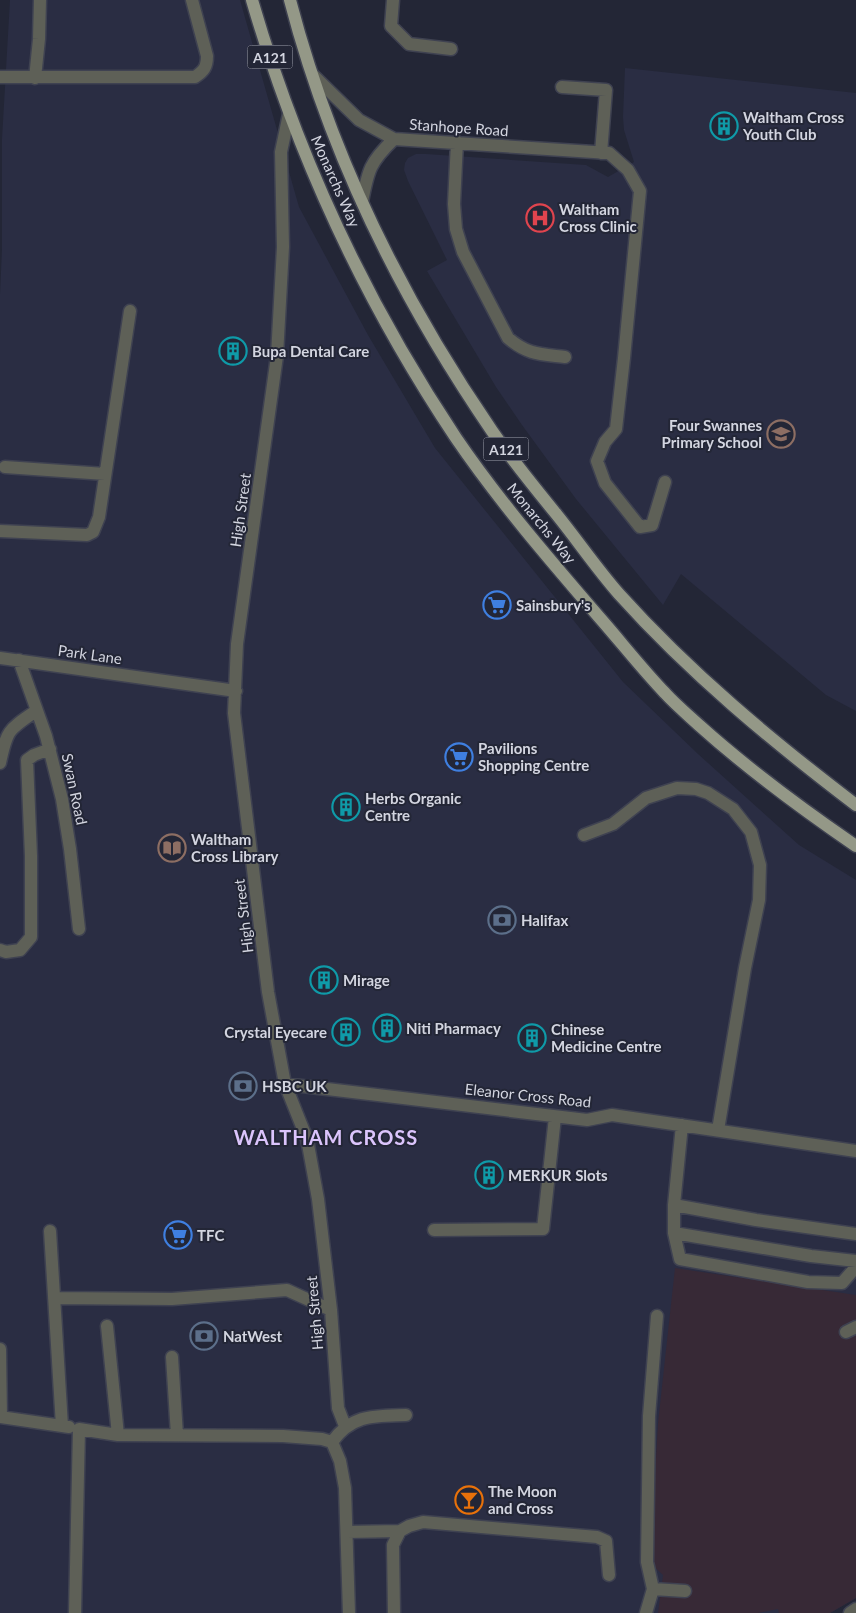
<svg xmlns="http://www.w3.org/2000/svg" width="856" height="1613" viewBox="0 0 856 1613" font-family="Lato,sans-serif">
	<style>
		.built { fill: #2a2d43 }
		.industrial { fill: #372936 }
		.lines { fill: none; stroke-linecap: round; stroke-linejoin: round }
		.minor-casing { stroke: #3f4251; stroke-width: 15 }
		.major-casing { stroke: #3f4251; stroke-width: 15 }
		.minor { stroke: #5e6057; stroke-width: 12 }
		.major { stroke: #949887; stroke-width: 12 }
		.labels { text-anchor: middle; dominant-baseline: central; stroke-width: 4; stroke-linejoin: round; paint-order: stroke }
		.shield { fill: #232636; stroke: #9ea0ad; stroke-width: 1 }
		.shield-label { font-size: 14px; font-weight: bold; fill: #d3d5e0 }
		.poi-label { font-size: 15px; font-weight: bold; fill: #d3d5e0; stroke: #232636; text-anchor: start }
		.street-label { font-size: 15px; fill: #d3d5e0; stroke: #232636 }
		.district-label { font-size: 20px; font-weight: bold; letter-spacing: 1px; fill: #dbc4fc; stroke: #232636 }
	</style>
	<rect width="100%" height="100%" fill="#232636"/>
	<!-- built -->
	<path class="built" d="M10,0H240L299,207L368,335L435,448L623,682L698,754L799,845L856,880V1598L830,1613H0V295L2,249V139Z
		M625,68L856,93V711L826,695L681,574L663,605L576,499L522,425L496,387L427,271L447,260L408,181L404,170L405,163L408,158L416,154H426L586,165L608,177L634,162L624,130L623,117Z"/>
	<!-- industrial -->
	<path class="industrial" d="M675,1268L856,1295V1598L830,1613H779L778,1609L758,1613H658L663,1575L650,1563L658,1423Z"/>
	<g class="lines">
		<!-- minor casing -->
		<g class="minor-casing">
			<path id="minor" d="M393,0L391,26L409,44L451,49
				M314,76L359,120L394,139L609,153L628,170L640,191L624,358L616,429L605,442L597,461L605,483L640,527L652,525L665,482
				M0,77H195C204,71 207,67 207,56L192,0
				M35,78L39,39L40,0
				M562,87L606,90L601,153
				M289,114L281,152L283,247L277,356L237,644L234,713L268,992L285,1084L307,1139L318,1199L331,1310L338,1408L345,1426
				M457,142L454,204L456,229L463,252L508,338C528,355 540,354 565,357
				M362,202C368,170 370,162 394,139
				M5,467L105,474
				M0,531L87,535L93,532L99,517L130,311
				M0,658L236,691
				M19,660L46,736L62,799L70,849L79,929
				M0,763C7,730 8,730 36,711
				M584,835L613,824L646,798L677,788L696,789L708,793L733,809L751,832L760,865L759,900L745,968L718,1130
				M0,950L6,952L20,950L31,937V856L27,760L34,755L50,749
				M285,1084L587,1120L612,1115L856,1151
				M682,1125L674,1205V1233L680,1259L808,1282L842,1283L856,1267
				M674,1205L756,1220L856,1234
				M434,1230L543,1229L555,1117
				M50,1231L62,1426
				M674,1233L811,1256L856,1261
				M54,1298L172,1299L287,1290L331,1310
				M107,1326L118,1435
				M846,1332L856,1327
				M0,1349L1,1417
				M172,1357L177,1435
				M0,1417L69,1427
				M332,1442L340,1461L345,1488L349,1613
				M332,1442C352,1414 374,1416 406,1415
				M347,1532L400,1531L409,1526L423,1522L597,1537L606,1541L609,1575
				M653,1589L685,1591
				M75,1613L79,1429L118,1435L283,1436L322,1439L332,1442
				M394,1613L393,1545L400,1531
				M646,1613L653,1589L647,1562L649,1416L657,1316
				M850,1613L856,1609"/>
		</g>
		<!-- major casing -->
		<g class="major-casing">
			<path id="major" d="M252,0C297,155 366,303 456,438C499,501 549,559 599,617C621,642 642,669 665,693C676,705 688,715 700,726C749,770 802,809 856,846
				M290,0C330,154 403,301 492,431C512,460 535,488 557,515C578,541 597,569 619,594C690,673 772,741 856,805"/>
		</g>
		<!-- minor -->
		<use href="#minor" class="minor"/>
		<!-- major -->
		<use href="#major" class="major"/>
	</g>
	<!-- icons -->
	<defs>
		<g id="building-ring" transform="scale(1.4375)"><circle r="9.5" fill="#232636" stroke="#0f9aa8" stroke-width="1.5"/><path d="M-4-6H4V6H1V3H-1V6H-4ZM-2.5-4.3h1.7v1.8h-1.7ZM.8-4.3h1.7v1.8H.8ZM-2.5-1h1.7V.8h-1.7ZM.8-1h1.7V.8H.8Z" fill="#0f9aa8"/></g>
		<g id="hospital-ring" transform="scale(1.4375)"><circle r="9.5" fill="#232636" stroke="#e0444e" stroke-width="1.5"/><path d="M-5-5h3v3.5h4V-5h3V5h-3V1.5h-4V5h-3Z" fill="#e0444e"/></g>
		<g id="school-ring" transform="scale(1.4375)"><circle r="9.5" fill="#232636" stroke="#8d6e63" stroke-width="1.5"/><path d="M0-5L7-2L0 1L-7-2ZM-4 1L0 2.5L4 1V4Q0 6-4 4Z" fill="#8d6e63"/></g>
		<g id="supermarket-ring" transform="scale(1.4375)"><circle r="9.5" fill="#232636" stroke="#3f7fe0" stroke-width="1.5"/><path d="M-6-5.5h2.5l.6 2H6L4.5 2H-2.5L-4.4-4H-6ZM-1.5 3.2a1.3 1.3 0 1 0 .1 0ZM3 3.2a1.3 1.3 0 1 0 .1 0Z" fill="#3f7fe0"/></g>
		<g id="library-ring" transform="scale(1.4375)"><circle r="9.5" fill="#232636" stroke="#8d6e63" stroke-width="1.5"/><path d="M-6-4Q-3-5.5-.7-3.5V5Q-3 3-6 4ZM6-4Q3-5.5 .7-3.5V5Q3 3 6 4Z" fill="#8d6e63"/></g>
		<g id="bank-ring" transform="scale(1.4375)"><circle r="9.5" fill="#232636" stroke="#5c6f8a" stroke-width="1.5"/><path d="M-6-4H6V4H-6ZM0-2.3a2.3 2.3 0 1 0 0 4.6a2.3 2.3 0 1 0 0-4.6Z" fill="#5c6f8a"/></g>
		<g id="bar-ring" transform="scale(1.4375)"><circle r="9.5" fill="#232636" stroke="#e8710a" stroke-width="1.5"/><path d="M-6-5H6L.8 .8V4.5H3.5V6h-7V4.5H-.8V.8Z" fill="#e8710a"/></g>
	</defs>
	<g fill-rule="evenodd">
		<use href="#building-ring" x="724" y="126"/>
		<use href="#hospital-ring" x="540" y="218"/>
		<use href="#building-ring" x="233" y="351"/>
		<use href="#school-ring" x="781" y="434"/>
		<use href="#supermarket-ring" x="497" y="605"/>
		<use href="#supermarket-ring" x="459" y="757"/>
		<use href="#building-ring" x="346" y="807"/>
		<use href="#library-ring" x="172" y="848"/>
		<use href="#bank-ring" x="502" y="920"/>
		<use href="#building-ring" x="324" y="980"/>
		<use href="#building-ring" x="387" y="1028"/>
		<use href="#building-ring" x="346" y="1032"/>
		<use href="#building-ring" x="532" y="1038"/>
		<use href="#bank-ring" x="243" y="1086"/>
		<use href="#building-ring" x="489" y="1175"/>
		<use href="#supermarket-ring" x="178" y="1235"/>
		<use href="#bank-ring" x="204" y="1336"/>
		<use href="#bar-ring" x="469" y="1500"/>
	</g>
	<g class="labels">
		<!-- shield labels -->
		<g class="shield">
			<rect x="247.5" y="45.5" width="45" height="23" rx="4"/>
			<rect x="483.5" y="437.5" width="45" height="23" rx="4"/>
		</g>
		<g class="shield-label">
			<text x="270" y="57">A121</text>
			<text x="506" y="449">A121</text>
		</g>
		<!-- poi labels -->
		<g class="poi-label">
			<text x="743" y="117">Waltham Cross<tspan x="743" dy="17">Youth Club</tspan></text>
			<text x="559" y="209">Waltham<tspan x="559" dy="17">Cross Clinic</tspan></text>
			<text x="252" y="351">Bupa Dental Care</text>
			<text x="762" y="425" text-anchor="end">Four Swannes<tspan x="762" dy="17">Primary School</tspan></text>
			<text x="516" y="605">Sainsbury's</text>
			<text x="478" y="748">Pavilions<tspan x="478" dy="17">Shopping Centre</tspan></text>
			<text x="365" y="798">Herbs Organic<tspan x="365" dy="17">Centre</tspan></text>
			<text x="191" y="839">Waltham<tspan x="191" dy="17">Cross Library</tspan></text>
			<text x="521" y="920">Halifax</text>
			<text x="343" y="980">Mirage</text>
			<text x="406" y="1028">Niti Pharmacy</text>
			<text x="551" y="1029">Chinese<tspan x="551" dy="17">Medicine Centre</tspan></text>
			<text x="327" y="1032" text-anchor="end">Crystal Eyecare</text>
			<text x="262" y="1086">HSBC UK</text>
			<text x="508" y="1175">MERKUR Slots</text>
			<text x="197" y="1235">TFC</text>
			<text x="223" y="1336">NatWest</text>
			<text x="488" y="1491">The Moon<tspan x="488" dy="17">and Cross</tspan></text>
		</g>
		<!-- street labels -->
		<g class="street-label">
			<text transform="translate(459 127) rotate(4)">Stanhope Road</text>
			<text transform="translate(336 181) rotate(66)">Monarchs Way</text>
			<text transform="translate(240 510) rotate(-82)">High Street</text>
			<text transform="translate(542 523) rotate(51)">Monarchs Way</text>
			<text transform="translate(90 654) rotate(8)">Park Lane</text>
			<text transform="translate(75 789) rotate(78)">Swan Road</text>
			<text transform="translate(243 916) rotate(-97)">High Street</text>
			<text transform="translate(528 1095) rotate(6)">Eleanor Cross Road</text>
			<text transform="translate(314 1313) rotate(-95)">High Street</text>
		</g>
		<!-- district labels -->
		<g class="district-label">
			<text x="326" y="1137">WALTHAM CROSS</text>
		</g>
	</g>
</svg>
